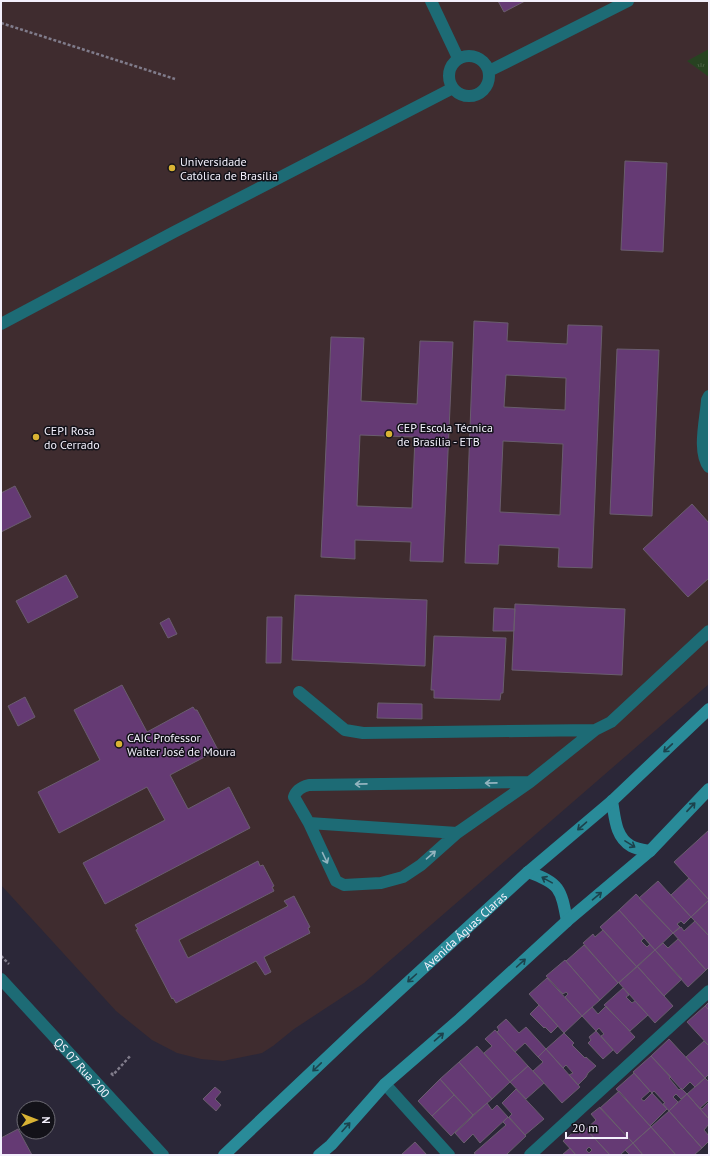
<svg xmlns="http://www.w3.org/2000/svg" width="710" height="1156" viewBox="0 0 710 1156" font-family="'PT Sans',sans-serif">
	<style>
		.education { fill: #3f2c2f }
		.grass { fill: url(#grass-tufts) }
		.building { fill: #653a74; stroke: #6a5d6e; fill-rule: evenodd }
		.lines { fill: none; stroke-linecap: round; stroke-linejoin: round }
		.path { stroke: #807c8b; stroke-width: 2.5; stroke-dasharray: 3 2; stroke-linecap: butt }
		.lane { stroke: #1d6b75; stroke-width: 12 }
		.street { stroke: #1d6b75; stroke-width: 12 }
		.secondary { stroke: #298b99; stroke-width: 12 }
		.oneway { stroke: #1c424c }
		.oneway2 { stroke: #93b4bf }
		.poi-dot { fill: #d9b334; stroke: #131219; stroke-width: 1.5 }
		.labels { text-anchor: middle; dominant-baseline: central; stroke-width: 3; stroke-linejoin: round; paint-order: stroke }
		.poi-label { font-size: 12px; fill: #f3f0fc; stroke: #131219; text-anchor: start }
		.street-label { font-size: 12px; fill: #f3f0fc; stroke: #131219 }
	</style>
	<defs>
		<pattern id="grass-tufts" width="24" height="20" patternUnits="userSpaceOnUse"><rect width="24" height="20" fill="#274221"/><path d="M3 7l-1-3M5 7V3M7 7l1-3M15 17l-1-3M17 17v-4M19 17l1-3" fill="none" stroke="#475e42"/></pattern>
	</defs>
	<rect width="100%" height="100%" fill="#2b2738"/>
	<!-- education -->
	<path class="education" d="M1,1H709V684L364,983L294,1029L273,1046L262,1053L223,1061L201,1059L177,1053L152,1040L116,1011L1,885Z"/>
	<!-- grass -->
	<path class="grass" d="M709,49V77L687,61Z"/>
	<!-- building -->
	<path class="building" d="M498,1H525L504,12Z
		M625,161L667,163L663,252L621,250Z
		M474,321L508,323L507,341L567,344L568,325L602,326L592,568L558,567L559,548L499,545L498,564L465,563ZM506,375L566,378L565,410L504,407ZM503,441L563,444L560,515L500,512Z
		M331,337L364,338L361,401L417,404L420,341L453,342L443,562L410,561L411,542L355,540V559L321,557ZM360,435L415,437L412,508L357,506Z
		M617,349L659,350L652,516L610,514Z
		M15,486L31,517L1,532V493Z
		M692,504L709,523V578L688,597L643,549Z
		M66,575L78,597L28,623L16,601Z
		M295,595L427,600L425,666L292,660Z
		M515,604L625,609L622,675L512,670Z
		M494,608L515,609L514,631H493Z
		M267,617H282L281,663H266Z
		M169,618L177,634L168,638L160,623Z
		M434,636L506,638L503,693H501L500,700L434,698V690H431Z
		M122,685L147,732L193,707L195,710H197L218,750L170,775L188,809L229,787L250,828L105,904L83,863L165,820L147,787L59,833L38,792L100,760L74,710Z
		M25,697L35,717L18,726L8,706Z
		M378,703L422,704V719L377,718Z
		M709,830V900L674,862Z
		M258,861L260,866L263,865L274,886L272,887L274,891L179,940L188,958L288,906L284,901L294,896L310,927L308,928L310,933L264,957L271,972L265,975L256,961L176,1003L173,998L172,999L136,930L138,929L135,925Z
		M689,878L709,900L691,917L671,895Z
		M658,881L691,917L684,924L681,921L677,924L680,927L673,933L639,898Z
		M636,894L673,933L655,950L619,910Z
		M709,900V936L691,917Z
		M619,910L655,950L637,967L600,927ZM644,938L650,944L647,947L641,941Z
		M695,921L709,936V967L706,970L673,933L681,927L684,931Z
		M603,930L637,967L618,983L583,943L593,934L595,937Z
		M678,939L706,970L688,987L655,950L663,943L668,948Z
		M584,945L618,983L600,1000L566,961Z
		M655,950L682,979L664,996L637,966Z
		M565,960L600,1000L582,1016L565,997L568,994L566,992L563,994L546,976Z
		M637,966L673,1006L655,1023L619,983Z
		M547,978L582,1016L564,1033L529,994Z
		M623,988L629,995L626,997L632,1003L635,1001L648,1015L630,1031L604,1005Z
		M709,1002V1010L705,1006Z
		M539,1005L558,1026L551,1033L545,1027L544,1028L530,1014Z
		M606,1006L635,1037L617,1054L601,1036L604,1034L599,1028L596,1031L582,1016L592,1007L598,1014Z
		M705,1006L709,1010V1046L687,1022Z
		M506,1019L519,1033L526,1027L546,1049L538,1057L525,1043L515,1052L497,1032L499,1030L497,1027Z
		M495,1030L528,1066L510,1082L484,1053L492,1046L485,1039Z
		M596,1031L613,1050L603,1059L588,1043L591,1040L589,1037Z
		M564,1033L574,1043L572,1045L585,1058L586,1057L596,1066L588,1073L586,1077L578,1085L569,1075L573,1073L566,1065L563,1068L546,1049Z
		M669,1039L705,1078L695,1087L690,1082L682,1090L651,1056Z
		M704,1041L709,1046V1074L705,1078L686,1057Z
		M477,1046L510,1082L492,1099L459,1062Z
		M546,1049L580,1087L562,1103L533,1071L543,1062L538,1057Z
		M651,1056L671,1077L669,1078L679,1090L681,1088L687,1094L681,1099L676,1094L673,1097L678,1102L669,1111L663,1104L665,1103L654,1091L652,1093L633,1072Z
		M459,1062L492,1099L473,1115L440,1079Z
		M528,1066L544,1083L526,1099L510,1082Z
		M634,1073L650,1091L641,1099L644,1101L652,1093L667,1109L650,1126L616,1089Z
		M705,1078L709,1082V1102L708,1101L700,1108L702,1109L709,1102V1119L687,1094Z
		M440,1079L454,1095L432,1116L418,1101Z
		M215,1087L221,1092L215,1099L221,1105L216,1111L203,1099Z
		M516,1089L544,1119L525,1135L509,1117L512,1114L502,1103Z
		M619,1091L651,1127L633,1143L600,1108Z
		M687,1094L709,1119V1124L704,1130L709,1136V1141L702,1148L669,1111Z
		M454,1095L473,1115L451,1136L432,1116Z
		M487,1103L492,1110L497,1105L508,1117L480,1143L473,1134L464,1143L455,1133Z
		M600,1107L633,1143L620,1155H610L586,1129L596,1120L591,1114Z
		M669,1111L702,1148L694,1155H676L651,1127Z
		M508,1117L526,1136L506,1155H477L474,1153L506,1125L503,1122Z
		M582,1125L586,1129L610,1155H576L563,1141ZM589,1147L592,1150L589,1153L586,1150Z
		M651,1127L659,1136L676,1155H643L633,1143Z
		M18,1129L32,1155H1V1138Z
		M415,1142L427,1155H401Z
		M633,1143L643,1155H630L625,1150Z
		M570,1148L576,1155H562Z"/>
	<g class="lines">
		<!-- path -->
		<path class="path" d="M1,23L175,79
			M1,956L9,964
			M111,1073L113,1075L131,1055"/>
		<!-- lane -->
		<path class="lane" d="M431,1L458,58
			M449 76a20 20 0 1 1 40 0a20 20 0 1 1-40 0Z
			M489,71L628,1
			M1,324L174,232L453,88
			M709,396L707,400C706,418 697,452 709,467
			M299,692L345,730L363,733L595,730L611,722L709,631
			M530,782L309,785C301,787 296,790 294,797L309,823L336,881L344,885L381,883L403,877L421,865L457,833L530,782L595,730
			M309,823L457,833"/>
		<!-- street -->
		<g class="street">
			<path id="s1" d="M1,979L163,1155"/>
			<path d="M385,1084L449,1155"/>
			<path d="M530,1155L709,991"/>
		</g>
		<!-- secondary -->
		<g class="secondary">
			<path d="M612,801C615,817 615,837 631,846C636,849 644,850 650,851"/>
			<path d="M528,872C560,883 561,889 567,921"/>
			<path id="s2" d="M224,1155L356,1030L528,872L612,801L709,709"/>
			<path d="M319,1155L331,1145L385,1084L460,1019L567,921L650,851L709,789"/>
		</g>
	</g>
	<!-- one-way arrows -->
	<defs><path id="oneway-shaft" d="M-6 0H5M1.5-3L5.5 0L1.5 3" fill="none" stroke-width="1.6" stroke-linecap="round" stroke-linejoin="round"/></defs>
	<g class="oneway">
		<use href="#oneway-shaft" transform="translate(668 748) rotate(137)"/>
		<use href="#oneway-shaft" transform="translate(691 807) rotate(-47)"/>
		<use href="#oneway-shaft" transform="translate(582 826) rotate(139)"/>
		<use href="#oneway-shaft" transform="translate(630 844) rotate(32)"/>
		<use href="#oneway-shaft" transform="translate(547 880) rotate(-151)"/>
		<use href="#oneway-shaft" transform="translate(597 896) rotate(-40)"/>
		<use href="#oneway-shaft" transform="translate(521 963) rotate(-42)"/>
		<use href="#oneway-shaft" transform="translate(412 978) rotate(138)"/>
		<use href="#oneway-shaft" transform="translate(439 1037) rotate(-41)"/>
		<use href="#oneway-shaft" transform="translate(317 1067) rotate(136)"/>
		<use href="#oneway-shaft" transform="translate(346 1127) rotate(-48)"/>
	</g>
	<g class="oneway2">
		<use href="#oneway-shaft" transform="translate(491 783) rotate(179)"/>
		<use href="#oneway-shaft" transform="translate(361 784) rotate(179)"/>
		<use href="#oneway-shaft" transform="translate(431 855) rotate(-41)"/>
		<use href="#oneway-shaft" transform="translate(325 858) rotate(65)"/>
	</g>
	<!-- markers -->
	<g class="poi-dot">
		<circle cx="172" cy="168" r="4"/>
		<circle cx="389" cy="434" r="4"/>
		<circle cx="36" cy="437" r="4"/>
		<circle cx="119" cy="744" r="4"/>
	</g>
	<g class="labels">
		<!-- poi labels -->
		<g class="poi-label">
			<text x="180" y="161">Universidade<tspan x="180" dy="14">Católica de Brasília</tspan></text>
			<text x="397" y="427">CEP Escola Técnica<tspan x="397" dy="14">de Brasília - ETB</tspan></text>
			<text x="44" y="430">CEPI Rosa<tspan x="44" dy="14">do Cerrado</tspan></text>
			<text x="127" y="737">CAIC Professor<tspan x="127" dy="14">Walter José de Moura</tspan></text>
		</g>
		<!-- street labels -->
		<g class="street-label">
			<text stroke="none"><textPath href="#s2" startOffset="329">Avenida Águas Claras</textPath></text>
			<text stroke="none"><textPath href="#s1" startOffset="120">QS 07 Rua 200</textPath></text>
		</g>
	</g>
	<!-- border -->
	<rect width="710" height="1156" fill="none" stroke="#f3f0fc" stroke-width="4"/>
	<!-- north arrow -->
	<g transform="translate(36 1120) rotate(90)"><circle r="19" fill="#131219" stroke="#6d6b74"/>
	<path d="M0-3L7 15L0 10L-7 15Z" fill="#d9b334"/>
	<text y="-6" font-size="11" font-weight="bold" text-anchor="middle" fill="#f3f0fc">N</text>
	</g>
	<!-- scale -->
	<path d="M566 1132v6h61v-6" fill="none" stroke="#f3f0fc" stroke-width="2"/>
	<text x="572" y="1132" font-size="12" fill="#f3f0fc" stroke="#131219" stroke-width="3" paint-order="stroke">20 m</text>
</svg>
